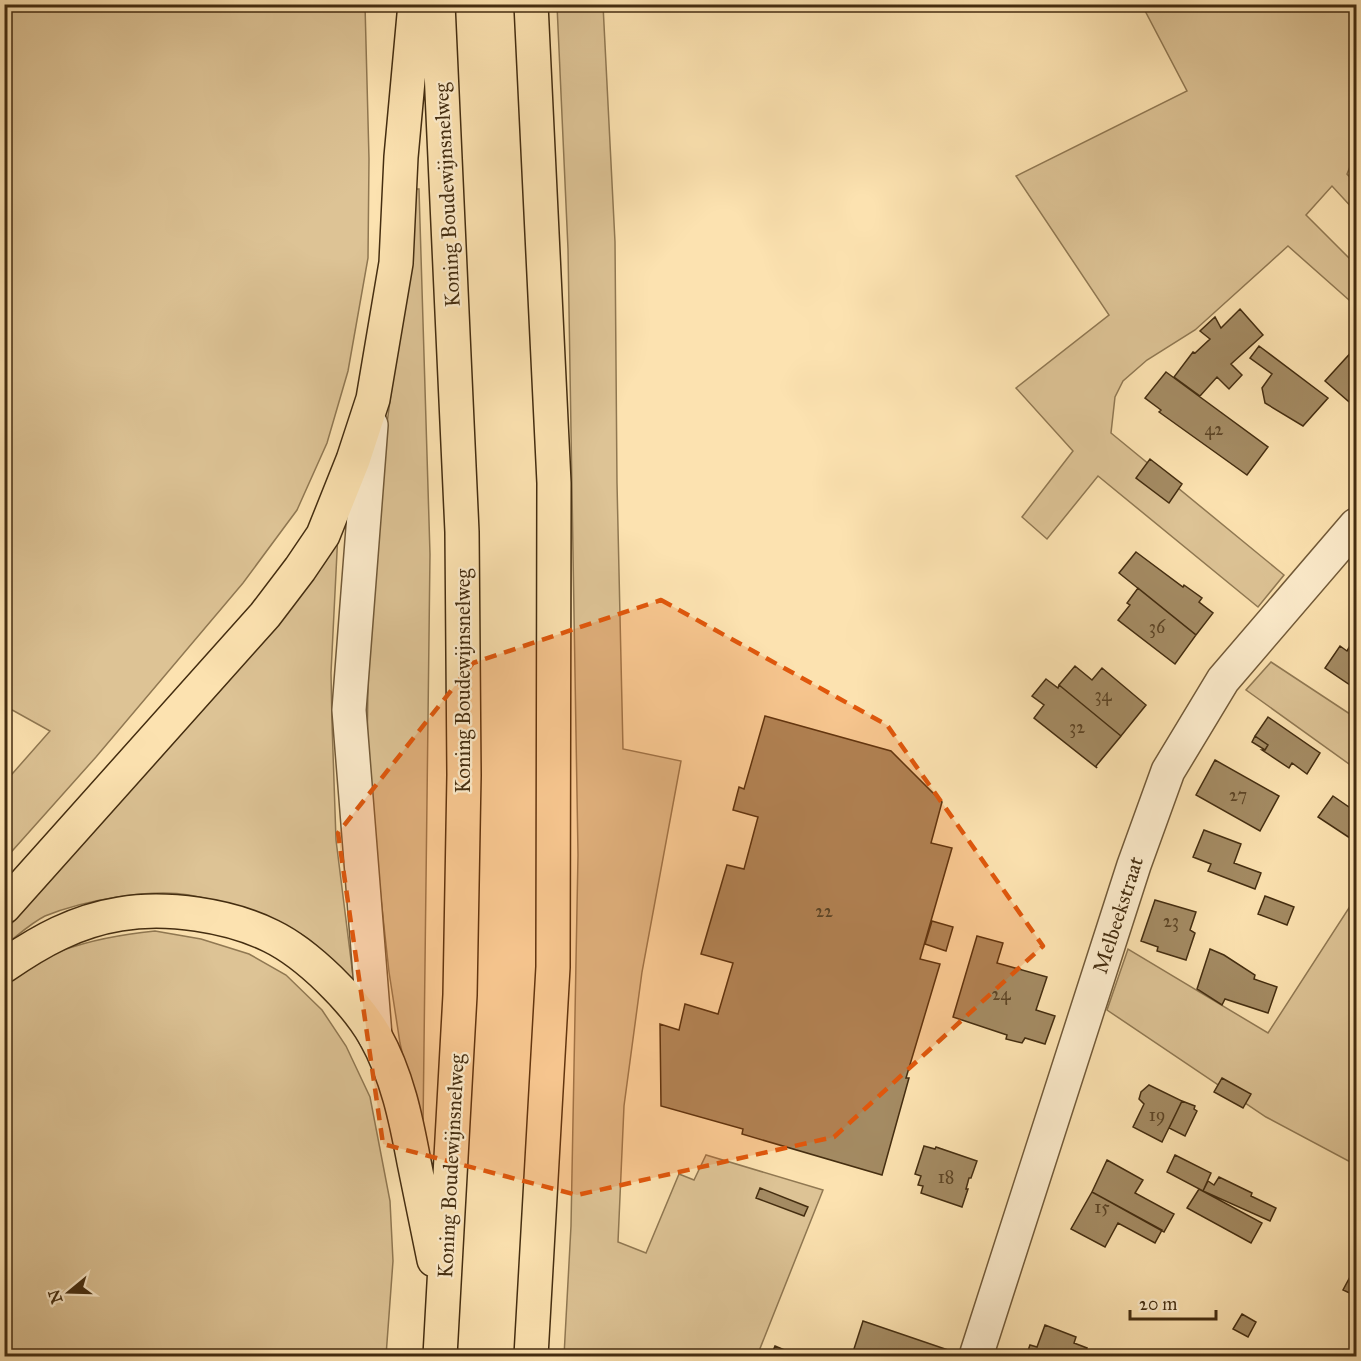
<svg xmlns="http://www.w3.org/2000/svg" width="1361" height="1361" viewBox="0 0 1361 1361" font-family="'IM FELL Great Primer',serif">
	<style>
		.green { fill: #ddc395; stroke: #907852; stroke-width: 1.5 }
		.building { fill: #a48b63; stroke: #442d10; stroke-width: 1.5 }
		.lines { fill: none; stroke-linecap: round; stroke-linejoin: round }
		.minor-casing { stroke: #725a38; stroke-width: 36 }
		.highway-casing { stroke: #442d10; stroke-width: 36 }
		.minor { stroke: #fdeccc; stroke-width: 33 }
		.highway { stroke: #fce2b0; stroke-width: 33 }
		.marked { fill: #e0570c; fill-opacity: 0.2; stroke: #e0570c; stroke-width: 4.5; stroke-dasharray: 12 8; stroke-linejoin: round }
		.labels { text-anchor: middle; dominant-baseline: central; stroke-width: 4.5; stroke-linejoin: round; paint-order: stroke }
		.number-label { font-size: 18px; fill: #5c4425 }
		.street-label { font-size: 21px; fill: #442d10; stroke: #fdeccc }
	</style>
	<rect width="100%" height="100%" fill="#fce2b0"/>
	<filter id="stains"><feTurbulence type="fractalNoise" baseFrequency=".00333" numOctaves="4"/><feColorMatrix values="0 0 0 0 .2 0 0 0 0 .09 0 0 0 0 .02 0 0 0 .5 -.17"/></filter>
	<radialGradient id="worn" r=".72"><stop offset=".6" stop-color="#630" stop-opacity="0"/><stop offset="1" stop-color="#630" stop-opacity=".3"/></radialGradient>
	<!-- green -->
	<path class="green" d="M4,5H365L369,159L368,258L348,371L327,443L297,510L243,583L96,757L5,859V782L50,731L5,706Z
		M557,5H603L615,242L617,483L623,749L681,761L642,972L624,1106L618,1242L646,1253L679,1174L694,1180L706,1155L823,1190L757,1356H564L571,1226L578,855L568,249Z
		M1142,5H1356V152L1347,174L1356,184V212L1332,186L1306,215L1356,265V292L1349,300L1288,246L1195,330L1147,360L1123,381L1115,397L1111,433L1284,575L1258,607L1098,476L1047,539L1022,517L1073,451L1016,388L1109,315L1016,176L1187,91Z
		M414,189H419L430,554L423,1128L411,1092L400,1043L389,972L376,853L367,752L369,617L382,462L395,362Z
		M338,532L331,673L332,723L336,840L354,984C340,970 320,946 304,936C270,916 228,902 189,895C149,888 82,901 45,916C31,923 17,936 5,945V931L163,752Z
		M1271,662L1356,718V769L1246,690Z
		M1356,897V1165L1266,1117L1107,1010L1128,949L1268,1033Z
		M155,931L201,939L249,954L286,975L322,1010L346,1046L370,1097L390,1201L393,1261L386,1356H5L4,986C41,948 105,936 155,931Z"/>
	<!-- building -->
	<path class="building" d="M1240,309L1263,335L1231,364L1242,375L1229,389L1217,377L1200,396L1174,377L1193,352L1195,353L1210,339L1200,331L1215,317L1221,328Z
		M1259,346L1328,398L1303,426L1265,403L1262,388L1272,374L1250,358Z
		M1356,347V405L1355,407L1325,381Z
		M1166,372L1268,447L1247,475L1159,412L1161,410L1145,398Z
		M1150,459L1182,484L1169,503L1136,478Z
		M1136,552L1183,587L1184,585L1202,598L1199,602L1213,613L1196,635L1119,573Z
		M1138,588L1196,635L1175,664L1118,620L1130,605L1127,603Z
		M1356,636V689L1325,668L1340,646L1347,651Z
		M1075,666L1092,680L1102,668L1146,705L1121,736L1059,685Z
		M1046,679L1058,688L1059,685L1121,736L1096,766L1097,768L1034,718L1044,705L1032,696Z
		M765,716L891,751L942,802L931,843L952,848L920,959L940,964L906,1078H909L882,1175L742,1134L743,1129L661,1106L660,1024L679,1030L685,1004L718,1014L733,963L701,954L727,865L744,869L758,817L733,810L739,787L744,789Z
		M1268,717L1320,753L1307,774L1292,763L1289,768L1262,750H1265L1268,745L1255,736Z
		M1255,736L1268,745L1265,750L1252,742Z
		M1215,760L1279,796L1260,831L1196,795Z
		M1333,796L1356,812V842L1318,817Z
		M1204,830L1241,844L1234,863L1261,873L1255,889L1208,871L1211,864L1193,857Z
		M1265,896L1294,907L1287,925L1258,914Z
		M1155,900L1196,912L1190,930L1195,933L1186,960L1157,951L1158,947L1141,941Z
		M932,921L953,927L946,951L925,944Z
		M977,936L1003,943L997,963L1047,977L1036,1010L1055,1016L1045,1044L1025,1038L1022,1043L1006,1039L1007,1035L953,1017Z
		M1210,949L1224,955L1255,975L1254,979L1277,987L1268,1013L1225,999L1222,1005L1197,989Z
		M1222,1078L1251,1094L1243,1108L1214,1092Z
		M1149,1085L1182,1101L1162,1142L1133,1127L1144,1104L1139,1099L1141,1092Z
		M1182,1101L1195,1106L1194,1109L1197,1111L1185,1136L1169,1128Z
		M924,1146L935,1149L936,1147L977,1161L971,1178H969L966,1189H968L962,1207L921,1193L923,1186L918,1185L921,1176L915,1174Z
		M1175,1155L1211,1173L1203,1191L1167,1172Z
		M1107,1160L1143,1180L1135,1193L1174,1214L1164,1232L1092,1192Z
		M1219,1177L1252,1193L1251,1196L1276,1208L1270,1221L1203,1191L1208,1181L1214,1185Z
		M760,1188L808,1207L804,1216L756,1198Z
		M1199,1189L1262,1223L1251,1243L1187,1208Z
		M1092,1192L1162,1230L1155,1243L1118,1223L1105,1247L1071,1229Z
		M1351,1275L1356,1278V1296L1343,1290Z
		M1242,1314L1256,1322L1248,1337L1233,1329Z
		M863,1321L954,1352L953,1356H848L849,1354L852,1355Z
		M1045,1325L1076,1337L1074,1343L1087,1348L1083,1356H1026L1030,1345L1037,1347Z
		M775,1346L789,1352L787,1356H771Z"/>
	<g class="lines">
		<!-- minor casing -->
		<g class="minor-casing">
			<path id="minor" d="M371,425L349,710L375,1036
				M976,1356L1134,865L1168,771L1223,680L1356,525"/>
		</g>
		<!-- highway casing -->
		<g class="highway-casing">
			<path id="highway" d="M438,4L462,532L464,775L460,995L440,1356
				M531,4L554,483L553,967L531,1356
				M4,907L265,615L300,569L323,535L353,460L373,399L396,263L401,157L415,4
				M4,966C40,941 76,921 120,914C166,906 229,915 271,936C308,954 355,1001 375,1036C397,1075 406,1119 414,1162C421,1195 427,1227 434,1260"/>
		</g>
		<!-- minor -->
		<use href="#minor" class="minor"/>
		<!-- highway -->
		<use href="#highway" class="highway"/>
	</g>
	<!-- marked area -->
	<path class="marked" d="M661,600L887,725L1043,946L834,1137L577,1195L383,1144L338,833L473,663Z"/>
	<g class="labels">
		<!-- number labels -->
		<g class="number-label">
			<text x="1214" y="429">42</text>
			<text x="1157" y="627">36</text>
			<text x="1103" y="695">34</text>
			<text x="1077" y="727">32</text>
			<text x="1238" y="795">27</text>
			<text x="824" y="911">22</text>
			<text x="1171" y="921">23</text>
			<text x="1001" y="994">24</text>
			<text x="1157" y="1115">19</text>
			<text x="946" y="1177">18</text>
			<text x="1102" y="1207">15</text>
		</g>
		<!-- street labels -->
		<g class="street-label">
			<text transform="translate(447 195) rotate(-93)">Koning Boudewijnsnelweg</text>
			<text transform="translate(463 681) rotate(-90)">Koning Boudewijnsnelweg</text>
			<text transform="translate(1118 915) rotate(-72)">Melbeekstraat</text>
			<text transform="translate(451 1166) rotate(-87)">Koning Boudewijnsnelweg</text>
		</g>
	</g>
	<!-- margin -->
	<rect width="1361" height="1361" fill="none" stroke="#fce2b0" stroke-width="24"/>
	<rect x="6" y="6" width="1349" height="1349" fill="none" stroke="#442d10" stroke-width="3"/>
	<rect x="12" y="12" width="1337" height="1337" fill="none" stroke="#442d10" stroke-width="1.5"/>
	<!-- north arrow -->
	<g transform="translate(69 1292) rotate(251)" stroke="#fdeccc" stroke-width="4.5" paint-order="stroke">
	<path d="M0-4.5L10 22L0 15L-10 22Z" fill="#442d10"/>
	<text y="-9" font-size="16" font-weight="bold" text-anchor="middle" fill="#442d10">N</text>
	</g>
	<!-- scale -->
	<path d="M1130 1310v9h86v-9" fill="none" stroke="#442d10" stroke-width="3"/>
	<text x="1139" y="1310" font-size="18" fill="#442d10" stroke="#fdeccc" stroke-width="4.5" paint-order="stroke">20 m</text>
	<rect width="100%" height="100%" filter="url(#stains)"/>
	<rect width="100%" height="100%" fill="url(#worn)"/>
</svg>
